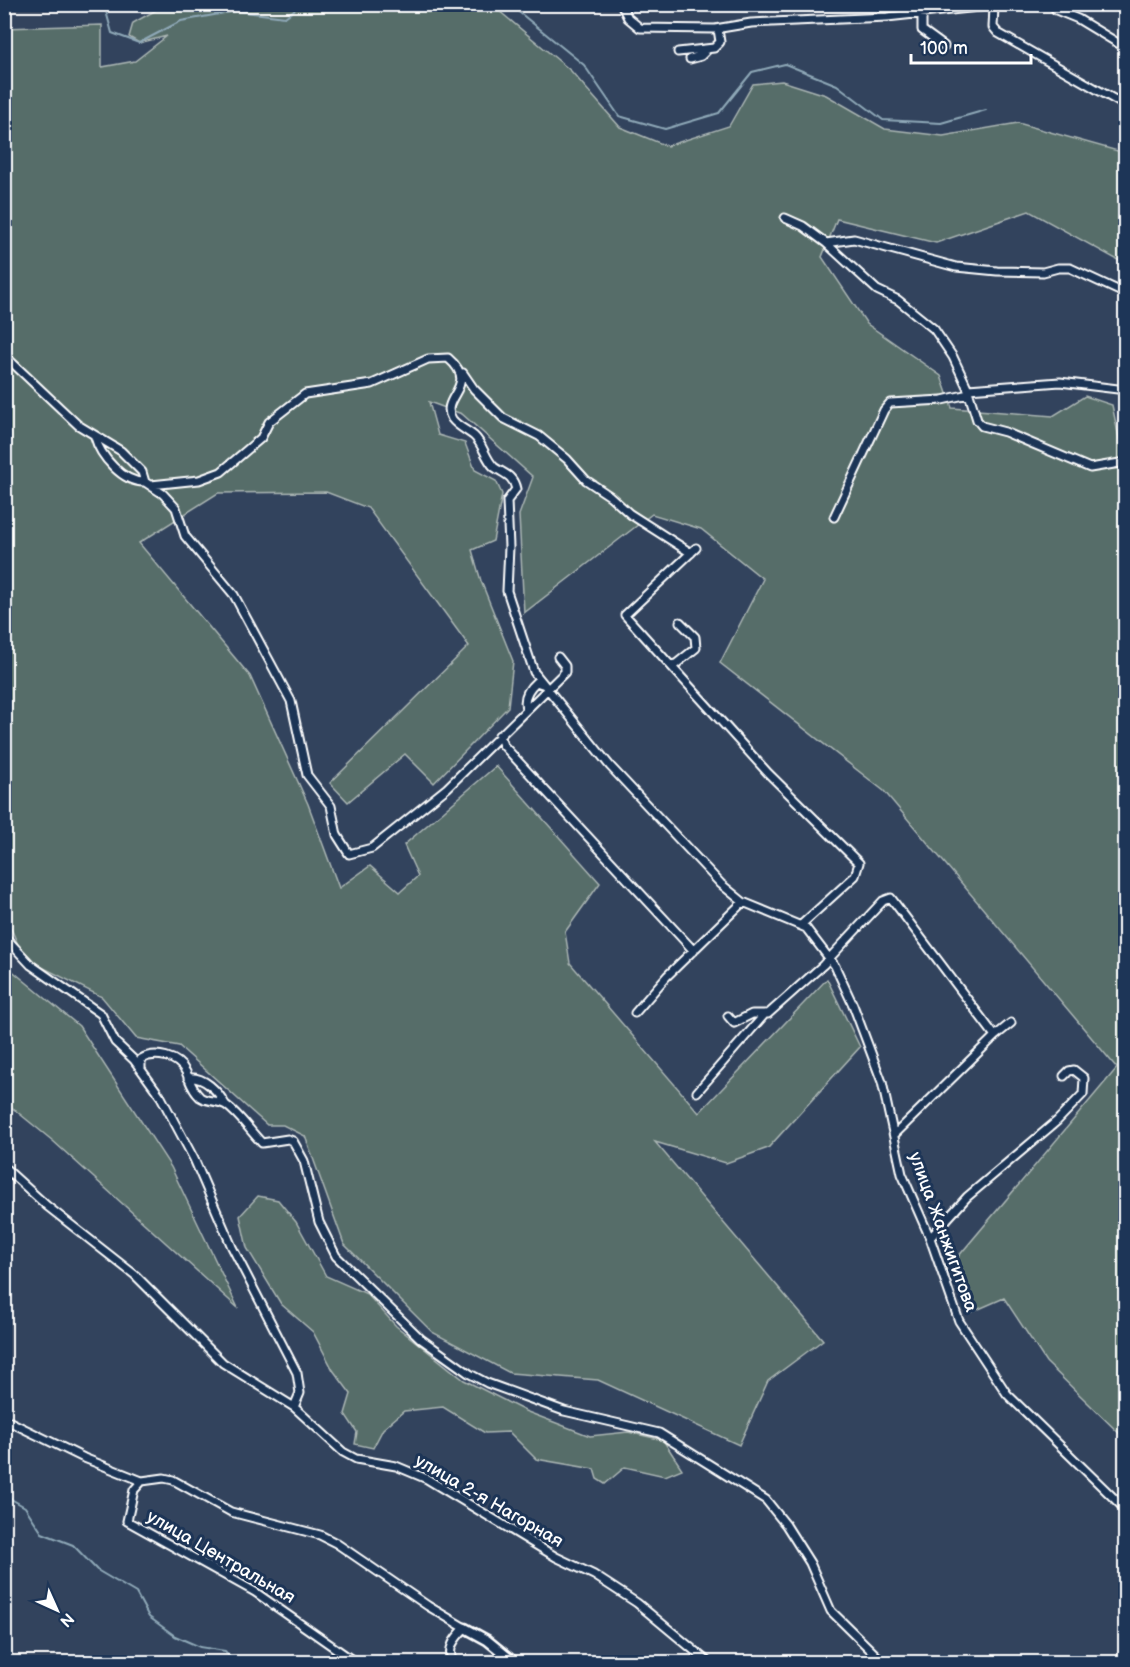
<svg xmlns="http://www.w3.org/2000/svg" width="1130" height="1667" viewBox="0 0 1130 1667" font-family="'Balsamiq Sans',sans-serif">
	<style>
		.green { fill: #576d69; stroke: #abb6b4; stroke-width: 1.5 }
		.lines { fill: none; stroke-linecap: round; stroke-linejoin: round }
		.stream { stroke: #8fa9b8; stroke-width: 2 }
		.minor-casing { stroke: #fff; stroke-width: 11 }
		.tertiary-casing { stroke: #fff; stroke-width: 13 }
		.minor { stroke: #1d3557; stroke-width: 7 }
		.tertiary { stroke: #1d3557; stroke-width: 8 }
		.labels { text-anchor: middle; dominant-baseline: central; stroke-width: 6; stroke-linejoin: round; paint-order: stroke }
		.street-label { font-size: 18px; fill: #fff; stroke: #1d3557 }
	</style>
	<rect width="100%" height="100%" fill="#32435d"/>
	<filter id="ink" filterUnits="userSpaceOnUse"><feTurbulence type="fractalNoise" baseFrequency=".0167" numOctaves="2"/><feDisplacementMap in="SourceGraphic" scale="12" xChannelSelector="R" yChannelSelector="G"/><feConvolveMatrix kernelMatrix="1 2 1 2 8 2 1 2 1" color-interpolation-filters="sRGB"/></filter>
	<g filter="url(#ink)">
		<!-- green -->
		<path class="green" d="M201,4L492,5L571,71L620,127L667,146L729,126L753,84L782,81L826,95L885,129L943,136L1018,123L1125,153V264L1029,211L936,243L837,219L822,257L867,324L941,376L952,408L1053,416L1085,396L1112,405L1121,447H1125V1439L1046,1362L1004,1298L972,1312L952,1264L1117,1068L884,791L720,663L763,579L701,529L652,514L524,613L519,515L533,477L462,414L429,402L438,435L465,443L475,470L496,481L502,494L493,541L472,550L481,581L513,661L508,707L434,783L405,754L348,802L330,783L469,646L368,508L326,492L218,493L139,543L250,676L308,804L339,888L370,866L400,892L418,876L404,845L496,766L600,883L565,932L570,963L699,1113L827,979L860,1047L768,1148L726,1163L655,1142L823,1340L768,1381L739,1445L598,1380L510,1373L432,1332L344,1244L305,1136L283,1125H267L179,1046L136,1038L102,997L24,958L4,913V28L102,25V67L135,61L167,36L139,43L129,37L133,23L165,5Z
			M4,964L79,1026L171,1167L238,1308L53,1141L5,1102Z
			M258,1196L278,1200L296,1222L326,1276L367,1294L396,1326L464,1380L525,1411L590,1436L628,1432L663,1440L682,1469L665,1476L625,1467L605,1484L597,1479L594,1469L536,1459L509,1432L485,1433L443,1407L404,1411L383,1429L373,1448L355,1444L357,1432L345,1414L351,1394L333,1370L313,1332L281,1304L247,1248L240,1216Z"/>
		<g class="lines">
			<!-- stream -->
			<path class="stream" d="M104,4L112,33L139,43L181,21L236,11L285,17L302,4
				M509,4L584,65L619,116L665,129L719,113L752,72L785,64L837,85L883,120L941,123L986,110
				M4,1495L25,1507L42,1533L73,1545L97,1570L136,1593L149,1617L175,1636L200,1647L225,1651L234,1662"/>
			<!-- minor casing -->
			<g class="minor-casing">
				<path id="minor" d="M621,4L628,18L640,28L715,29L751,23L887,17L1006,4
					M1053,4L1056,10L1078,19L1126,48
					M994,7L993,27L998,33L1126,106
					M922,13V30L944,46
					M678,52L714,48L720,42L718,29
					M690,59L701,56L707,50
					M785,218L803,226L826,243
					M4,355L78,425L121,451L142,472L145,482L163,494L176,508L185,536L234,595L291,701L307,775L331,806L337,835L349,854L372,848L447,788L565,672V666L558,657
					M463,373L474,389L503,418L539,436L567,459L586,480L610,496L630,514L691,553
					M968,389L953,357L934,329L898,300L877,290L826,243L854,239L956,267L997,271L1043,272L1058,268H1070L1126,294
					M969,394L977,420L982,426L1005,432L1090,468L1126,462
					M95,437C100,456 123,483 145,482
					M151,485L199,480L221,472L261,438L269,422L305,394L372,384L428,359L448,358C481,386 438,397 452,419C458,427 467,430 474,436C483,444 485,458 494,467C504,474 513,475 516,489L507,501L509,547L507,591L534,672L610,766L721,884L743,902L806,928L835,966L853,1005L882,1082L902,1174L930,1238L959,1321L1007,1394L1126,1510
					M834,517L884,410L890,403L942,400L969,394L968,389L1060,382L1126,390
					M696,548L625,615L768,773L859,863L855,876L801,925
					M671,665L676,664L696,648L695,637L680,622
					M526,708C523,697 528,689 536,682L542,684
					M499,735L503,745L694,951
					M4,936L31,965L101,1014L115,1042L134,1060L161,1097L194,1159L232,1247L297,1373L300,1393L294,1407
					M635,1013L667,976L743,902
					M728,1016L734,1023L752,1014H768L823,965L883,901L891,898L995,1036L895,1134
					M995,1036L1011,1023
					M141,1069V1059C155,1051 178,1056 186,1072C190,1081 192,1090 200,1097C207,1102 217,1100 226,1105C240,1115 250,1131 262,1143L288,1139L293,1141L304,1161L319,1222L336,1256L421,1339L470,1374L487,1383L564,1411L659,1433L766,1500L786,1525L810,1563L831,1611L883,1662
					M188,1078C204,1076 218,1091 225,1104
					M697,1092L765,1014
					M4,1167L47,1206L135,1275L223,1363L294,1407L343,1452L356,1459L396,1466L427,1479L556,1557L594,1575L637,1603L708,1662
					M930,1238L967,1197L1057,1121L1083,1094L1084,1078L1074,1070L1069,1071L1064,1076
					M4,1419L84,1458L142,1481
					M355,1662L255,1592L127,1521L134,1490L142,1481L164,1478L173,1480L231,1512L320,1535L336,1543L428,1606L465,1628C455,1638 446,1649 453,1662"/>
			</g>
			<!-- tertiary casing -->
			<g class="tertiary-casing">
				<path id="tertiary" d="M465,1628L487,1640L514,1662"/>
			</g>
			<!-- minor -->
			<use href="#minor" class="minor"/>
			<!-- tertiary -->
			<use href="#tertiary" class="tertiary"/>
		</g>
	</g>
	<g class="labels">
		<!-- street labels -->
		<g class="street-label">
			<text transform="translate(943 1232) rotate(70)">улица Жанжигитова</text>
			<text transform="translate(489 1501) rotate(30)">улица 2-я Нагорная</text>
			<text transform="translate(221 1557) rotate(30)">улица Центральная</text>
		</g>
	</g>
	<!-- margin -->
	<rect width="1130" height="1667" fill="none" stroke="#1d3557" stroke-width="24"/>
	<rect x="12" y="12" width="1106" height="1643" fill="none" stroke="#fff" stroke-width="2" filter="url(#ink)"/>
	<!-- north arrow -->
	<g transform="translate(57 1610) rotate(135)" stroke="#1d3557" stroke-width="4.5" paint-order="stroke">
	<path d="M0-4.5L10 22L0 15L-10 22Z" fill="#ffffff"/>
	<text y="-9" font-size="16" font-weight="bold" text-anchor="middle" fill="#ffffff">N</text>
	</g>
	<!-- scale -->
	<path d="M911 54v9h120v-9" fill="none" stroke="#ffffff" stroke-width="3"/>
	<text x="920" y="54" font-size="18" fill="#ffffff" stroke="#1d3557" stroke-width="4.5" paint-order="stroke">100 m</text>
</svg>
